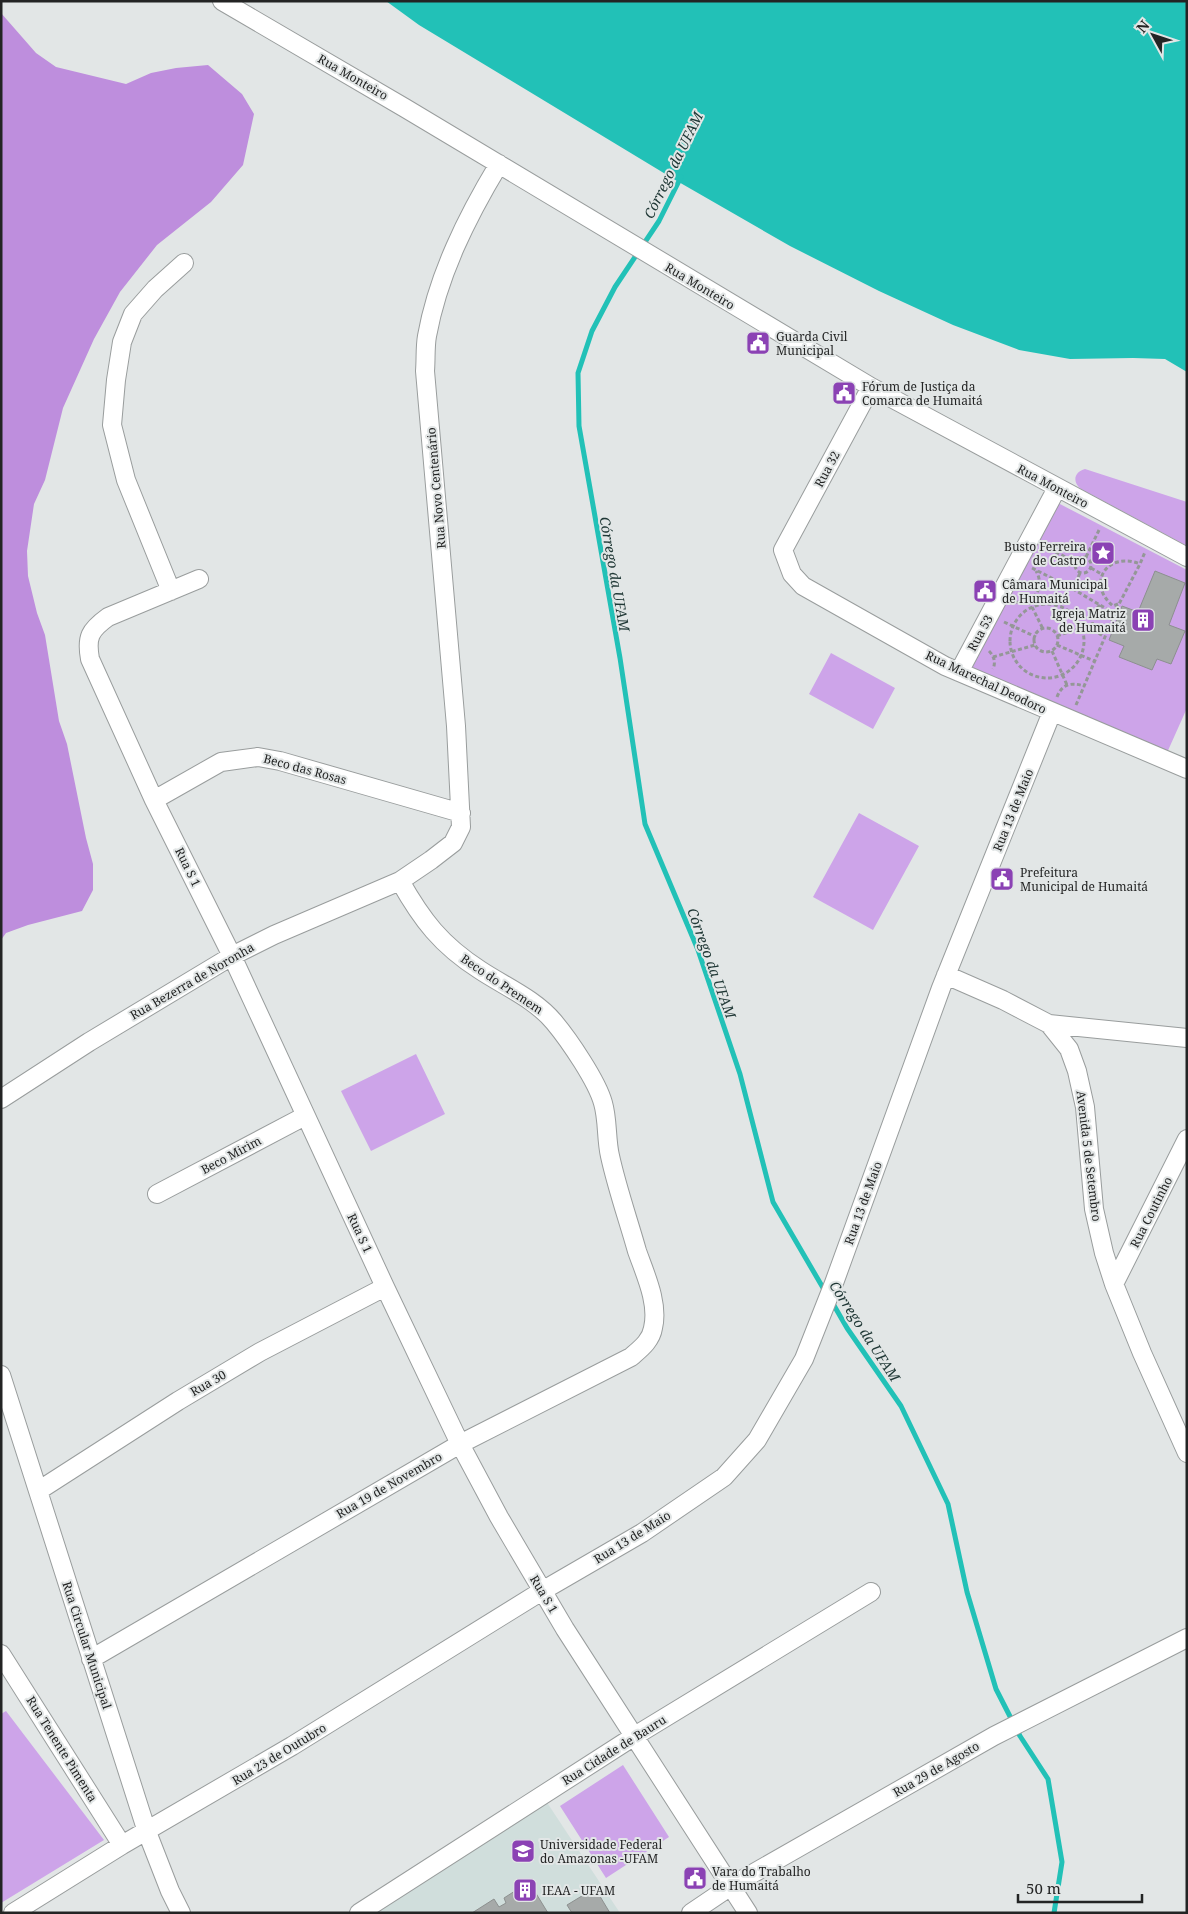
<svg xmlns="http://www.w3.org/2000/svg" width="1188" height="1914" viewBox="0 0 1188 1914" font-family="'Noto Serif',serif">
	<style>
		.built { fill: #d0dedc }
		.green { fill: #cda4e9 }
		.forest { fill: #be8edd }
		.water { fill: #22c1b7 }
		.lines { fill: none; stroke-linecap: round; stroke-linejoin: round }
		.stream { stroke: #22c1b7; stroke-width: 5 }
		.building { fill: #a6aaa9; stroke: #8c908f }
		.minor-casing { stroke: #999d9d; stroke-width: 20 }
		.path { stroke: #949797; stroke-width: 3; stroke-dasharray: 4 2.5; stroke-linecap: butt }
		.minor { stroke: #fff; stroke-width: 18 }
		.labels { text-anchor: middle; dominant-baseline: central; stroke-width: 4; stroke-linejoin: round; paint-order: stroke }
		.street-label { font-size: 12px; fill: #232424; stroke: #e2e6e6 }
		.poi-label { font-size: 12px; fill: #232424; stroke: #e2e6e6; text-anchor: start }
		.water-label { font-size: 14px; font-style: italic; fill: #203836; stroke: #e2e6e6 }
	</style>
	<rect width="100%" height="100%" fill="#e2e6e6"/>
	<!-- built -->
	<path class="built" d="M546,1801L620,1913H370Z"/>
	<!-- green -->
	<path class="green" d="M1085,469L1187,502V546L1081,489C1072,482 1074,472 1085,469Z
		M1058,503L1187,570V708L1166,755L969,671Z
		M831,653L895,688L873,729L809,694Z
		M859,813L919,846L873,930L813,897Z
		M416,1054L445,1114L371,1151L341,1091Z
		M6,1711L104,1840L1,1903V1714Z
		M623,1765L669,1837L606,1878L560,1806Z"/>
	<!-- forest -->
	<path class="forest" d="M1,13L36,53L56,67L126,84L151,73L176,68L208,65L242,94L254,114L243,165L211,202L157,245L120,292L94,339L63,408L45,480L34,504L27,551L28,576L37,613L45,635L59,721L67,744L86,838L93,864V890L82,911L28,925L6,933L1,940Z"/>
	<!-- water -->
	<path class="water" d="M386,1H1187V372L1165,359L1133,358L1070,359L1019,350L953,325L879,291L790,246L677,181L419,25Z"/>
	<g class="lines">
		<!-- stream -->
		<path class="stream" d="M681,177L659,221L615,287L592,331L578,373L579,426L620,658L645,824L698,950L740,1074L773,1202L826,1293
			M832,1302L847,1328L901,1406L948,1504L967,1592L996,1689L1020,1736L1048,1779L1062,1862L1054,1913"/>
	</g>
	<!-- building -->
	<path class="building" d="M1155,571L1185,583L1169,625L1185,631L1171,664L1157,659L1152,670L1119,657L1124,646L1109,640L1122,606L1138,612Z
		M529,1882L548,1913H472L494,1899L499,1907L506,1903L504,1898Z
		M595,1888L610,1913H572L567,1905Z"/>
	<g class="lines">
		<!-- minor casing -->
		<g class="minor-casing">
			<path id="minor" d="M222,1L405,108L871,387L1187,557
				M871,387L783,550L792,574L803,586L945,666L1187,769
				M199,579L108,617C90,630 86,637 90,659L154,800L232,956L385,1287L460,1444L499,1517L565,1629L748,1913
				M171,591L126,480L112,425L116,380L122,342L133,314L155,289L184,263
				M959,672L1057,488
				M154,800L221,762L258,757L280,761L461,813
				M946,975L1003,1000L1049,1024L1069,1049L1077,1071L1085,1107L1094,1209L1104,1253L1114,1284L1142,1353L1187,1453
				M1049,1024L1187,1038
				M1,1099L89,1042L232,956L274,935L400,881L431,860L453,843L461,827L456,726L425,371C426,359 425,347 427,336C438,275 467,217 499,164
				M157,1194L305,1116
				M1114,1284L1187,1139
				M1,1375L147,1832L170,1891L181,1913
				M38,1491L178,1401L260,1352L385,1287
				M1,1654L122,1845
				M91,1659L460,1444L631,1357C640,1349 651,1341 653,1328C659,1303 645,1274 637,1251C628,1219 617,1188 610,1156C606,1139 608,1120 603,1103C597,1081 569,1040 554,1022C535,999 504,986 480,970C441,945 422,920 400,881
				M13,1913L122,1845L292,1746L542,1591L642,1533L724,1477L757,1440L804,1359L834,1283L941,988L1052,712
				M359,1913L633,1737L871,1592
				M691,1913L731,1886L994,1736L1187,1638"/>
		</g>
		<!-- path -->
		<path class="path" d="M1044,546L1075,562
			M1075 565a8 8 0 1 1 16 0a8 8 0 1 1-16 0Z
			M1086,557L1100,528
			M1032,568L1073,589L1115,614
			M1091,568L1103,575
			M1073,589L1080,573
			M1029,601L1043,629
			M1015,602C1033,605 1046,588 1036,571
			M1010 641a37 37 0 1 1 74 0a37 37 0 1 1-74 0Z
			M1118,604L1113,606C1085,582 1109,551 1140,564
			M1100,605C1087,618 1091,630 1105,637
			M1004,622L1036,637
			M1034 640a12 12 0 1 1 24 0a12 12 0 1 1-24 0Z
			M1057,636L1092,624
			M1057,645L1094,661
			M989,651C994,656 996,662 993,669
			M1052,651L1067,685
			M993,657L1035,645
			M1057,697C1062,684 1071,682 1084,686
			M1076,705L1119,604L1140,564L1145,552"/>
		<!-- minor -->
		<use href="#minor" class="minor"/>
	</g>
	<!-- icons -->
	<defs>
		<g id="civic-square" transform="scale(1.25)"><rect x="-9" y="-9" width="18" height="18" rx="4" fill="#8b42b4" stroke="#e2e6e6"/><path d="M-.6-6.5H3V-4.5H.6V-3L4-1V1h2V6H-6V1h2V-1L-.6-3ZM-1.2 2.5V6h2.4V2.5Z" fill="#fff"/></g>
		<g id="sight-square" transform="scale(1.25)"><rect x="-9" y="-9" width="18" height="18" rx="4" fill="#8b42b4" stroke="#e2e6e6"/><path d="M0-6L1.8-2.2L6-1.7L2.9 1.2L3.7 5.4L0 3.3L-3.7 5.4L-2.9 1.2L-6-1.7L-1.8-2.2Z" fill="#fff"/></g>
		<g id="building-square" transform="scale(1.25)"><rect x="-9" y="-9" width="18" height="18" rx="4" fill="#8b42b4" stroke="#e2e6e6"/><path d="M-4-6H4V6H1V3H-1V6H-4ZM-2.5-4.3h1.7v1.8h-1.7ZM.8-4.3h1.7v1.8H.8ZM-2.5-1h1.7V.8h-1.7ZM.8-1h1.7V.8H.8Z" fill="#fff"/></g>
		<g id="university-square" transform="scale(1.25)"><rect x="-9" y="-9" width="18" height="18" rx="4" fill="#8b42b4" stroke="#e2e6e6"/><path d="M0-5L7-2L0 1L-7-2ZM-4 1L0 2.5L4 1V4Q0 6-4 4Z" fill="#fff"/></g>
	</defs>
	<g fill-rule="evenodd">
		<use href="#civic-square" x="758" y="343"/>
		<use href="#civic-square" x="844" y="393"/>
		<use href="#sight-square" x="1103" y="553"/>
		<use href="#civic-square" x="985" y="591"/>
		<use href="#building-square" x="1143" y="620"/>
		<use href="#civic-square" x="1002" y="879"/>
		<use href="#university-square" x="523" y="1851"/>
		<use href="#civic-square" x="695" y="1878"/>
		<use href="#building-square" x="525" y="1890"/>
	</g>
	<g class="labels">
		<!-- street labels -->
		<g class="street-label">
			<text transform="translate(353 77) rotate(30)">Rua Monteiro</text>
			<text transform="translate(700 286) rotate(31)">Rua Monteiro</text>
			<text transform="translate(827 469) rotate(-62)">Rua 32</text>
			<text transform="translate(1053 486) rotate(28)">Rua Monteiro</text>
			<text transform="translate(436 488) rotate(-95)">Rua Novo Centenário</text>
			<text transform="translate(980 633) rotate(-62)">Rua 53</text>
			<text transform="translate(986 682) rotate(25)">Rua Marechal Deodoro</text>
			<text transform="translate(305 769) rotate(15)">Beco das Rosas</text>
			<text transform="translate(1013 810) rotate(-68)">Rua 13 de Maio</text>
			<text transform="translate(188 867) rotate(64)">Rua S 1</text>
			<text transform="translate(192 981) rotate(-30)">Rua Bezerra de Noronha</text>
			<text transform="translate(502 984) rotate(34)">Beco do Premem</text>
			<text transform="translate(231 1155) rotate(-28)">Beco Mirim</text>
			<text transform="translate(1089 1156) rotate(83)">Avenida 5 de Setembro</text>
			<text transform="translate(863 1203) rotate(-70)">Rua 13 de Maio</text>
			<text transform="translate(1151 1212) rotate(-63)">Rua Coutinho</text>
			<text transform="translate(360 1233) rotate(65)">Rua S 1</text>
			<text transform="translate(208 1383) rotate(-30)">Rua 30</text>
			<text transform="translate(389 1485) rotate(-30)">Rua 19 de Novembro</text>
			<text transform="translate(632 1537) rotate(-32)">Rua 13 de Maio</text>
			<text transform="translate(544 1594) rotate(59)">Rua S 1</text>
			<text transform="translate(87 1645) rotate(72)">Rua Circular Municipal</text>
			<text transform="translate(62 1749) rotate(58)">Rua Tenente Pimenta</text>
			<text transform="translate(614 1750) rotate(-32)">Rua Cidade de Bauru</text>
			<text transform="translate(279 1754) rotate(-31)">Rua 23 de Outubro</text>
			<text transform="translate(936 1769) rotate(-30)">Rua 29 de Agosto</text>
		</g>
		<!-- poi labels -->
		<g class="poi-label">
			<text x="776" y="336">Guarda Civil<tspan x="776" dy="14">Municipal</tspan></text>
			<text x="862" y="386">Fórum de Justiça da<tspan x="862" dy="14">Comarca de Humaitá</tspan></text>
			<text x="1086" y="546" text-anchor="end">Busto Ferreira<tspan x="1086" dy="14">de Castro</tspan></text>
			<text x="1002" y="584">Câmara Municipal<tspan x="1002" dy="14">de Humaitá</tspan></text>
			<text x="1126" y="613" text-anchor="end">Igreja Matriz<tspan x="1126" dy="14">de Humaitá</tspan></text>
			<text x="1020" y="872">Prefeitura<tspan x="1020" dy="14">Municipal de Humaitá</tspan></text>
			<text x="540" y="1844">Universidade Federal<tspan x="540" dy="14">do Amazonas -UFAM</tspan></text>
			<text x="712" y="1871">Vara do Trabalho<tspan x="712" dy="14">de Humaitá</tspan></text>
			<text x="542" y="1890">IEAA - UFAM</text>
		</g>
		<!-- water labels -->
		<g class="water-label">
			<text transform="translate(673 165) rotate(-64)">Córrego da UFAM</text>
			<text transform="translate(615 574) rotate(80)">Córrego da UFAM</text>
			<text transform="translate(712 963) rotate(70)">Córrego da UFAM</text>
			<text transform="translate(865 1331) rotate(57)">Córrego da UFAM</text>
		</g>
	</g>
	<!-- border -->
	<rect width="1188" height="1914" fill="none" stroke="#232424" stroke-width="5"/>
	<!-- north arrow -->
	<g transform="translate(1153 35) rotate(310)" stroke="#e2e6e6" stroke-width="4" paint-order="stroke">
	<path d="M0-4L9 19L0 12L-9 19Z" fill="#232424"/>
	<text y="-8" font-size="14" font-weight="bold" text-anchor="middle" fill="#232424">N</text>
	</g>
	<!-- scale -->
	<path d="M1018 1894v8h124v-8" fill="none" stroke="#232424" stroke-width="2.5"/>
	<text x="1026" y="1894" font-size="15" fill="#232424" stroke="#e2e6e6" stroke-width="4" paint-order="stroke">50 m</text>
</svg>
